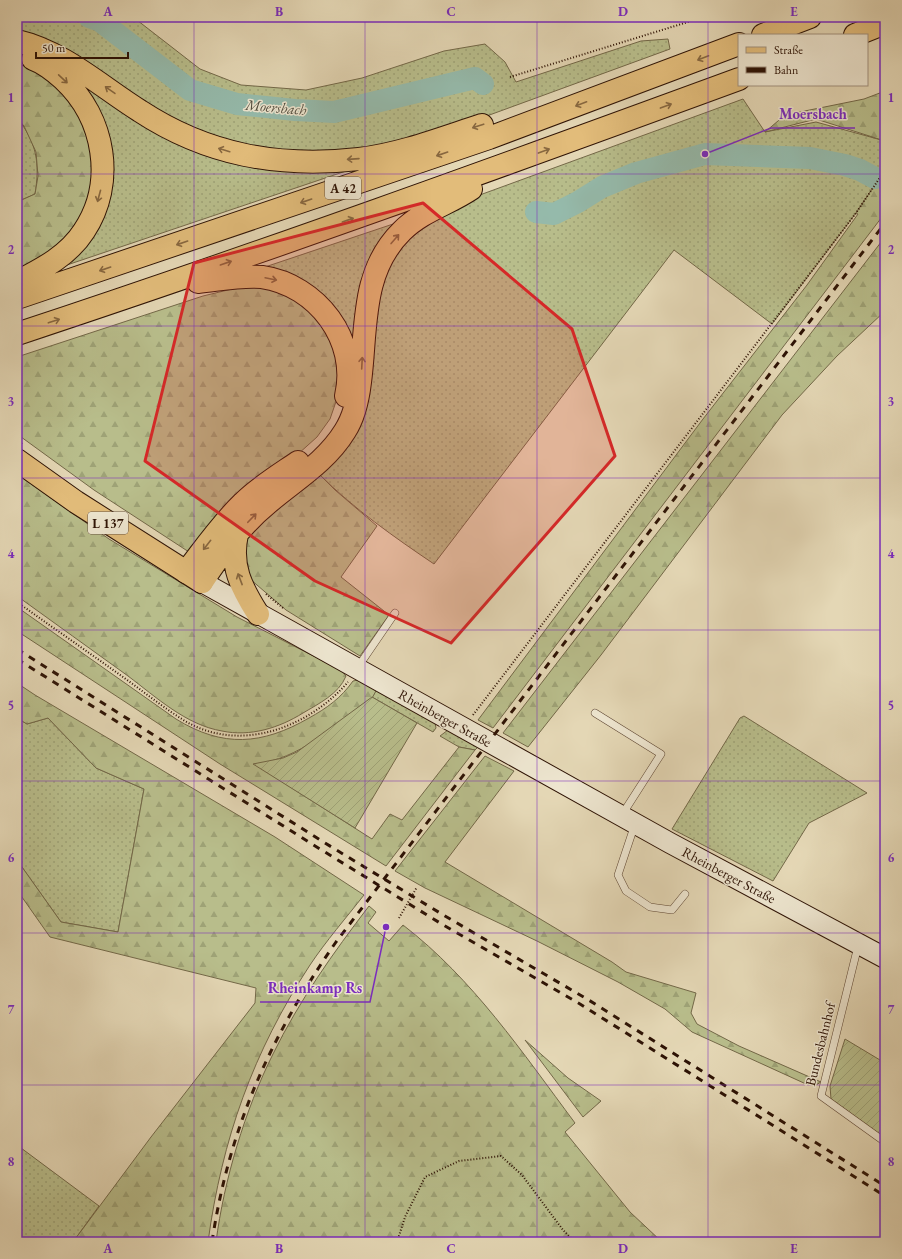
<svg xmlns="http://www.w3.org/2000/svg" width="902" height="1259" viewBox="0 0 902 1259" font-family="'EB Garamond',serif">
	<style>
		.grass { fill: url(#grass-dots); stroke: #736848 }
		.forest { fill: url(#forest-firs); stroke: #736848 }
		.garden { fill: url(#garden-furrows); stroke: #736848 }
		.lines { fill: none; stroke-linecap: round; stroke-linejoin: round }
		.river { stroke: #95baab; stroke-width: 22 }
		.lane-casing { stroke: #5c4431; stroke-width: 8 }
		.secondary-casing { stroke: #2e1305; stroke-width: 22 }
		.primary-casing { stroke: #2e1305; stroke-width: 24 }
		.highway-casing { stroke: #2e1305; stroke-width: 24 }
		.path { stroke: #2e1305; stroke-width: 2; stroke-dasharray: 1 2; stroke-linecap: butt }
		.lane { stroke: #ede5cf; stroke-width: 7 }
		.secondary { stroke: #ede5cf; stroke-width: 20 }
		.primary { stroke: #e2bc7a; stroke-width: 22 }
		.highway { stroke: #e2bc7a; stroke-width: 22 }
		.rail { stroke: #2e1305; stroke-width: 3; stroke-dasharray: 7 7; stroke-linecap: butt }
		.oneway { stroke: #886840 }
		.marked { fill: #d62828; fill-opacity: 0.2; stroke: #d62828; stroke-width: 3; stroke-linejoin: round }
		.grid { fill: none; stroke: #7b2cbf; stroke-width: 1; stroke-opacity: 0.55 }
		.labels { text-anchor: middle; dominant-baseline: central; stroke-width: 3; stroke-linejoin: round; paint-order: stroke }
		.shield { fill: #ede5cf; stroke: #675242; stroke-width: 1 }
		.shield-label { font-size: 13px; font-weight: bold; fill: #2e1305 }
		.street-label { font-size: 14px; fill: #2e1305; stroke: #ede5cf }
		.water-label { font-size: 15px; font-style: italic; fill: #524d3f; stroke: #ede5cf }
		.leader { fill: none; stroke: #7b2cbf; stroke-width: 1.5 }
		.callout-dot { fill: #7b2cbf; stroke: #ede5cf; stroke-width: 1.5 }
		.callout-label { font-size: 15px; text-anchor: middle; font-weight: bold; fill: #7b2cbf; stroke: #ede5cf; stroke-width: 3; stroke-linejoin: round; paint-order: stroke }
		.neatline { fill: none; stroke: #7b2cbf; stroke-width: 1.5 }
		.grid-label { font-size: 13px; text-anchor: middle; font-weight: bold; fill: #7b2cbf }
	</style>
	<defs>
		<pattern id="grass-dots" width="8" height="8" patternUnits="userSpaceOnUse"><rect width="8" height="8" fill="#b8bd8b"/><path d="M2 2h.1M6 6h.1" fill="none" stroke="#9ea276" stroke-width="1.8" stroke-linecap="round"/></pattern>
		<pattern id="forest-firs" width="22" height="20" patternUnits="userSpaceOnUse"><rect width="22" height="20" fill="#b8bd8b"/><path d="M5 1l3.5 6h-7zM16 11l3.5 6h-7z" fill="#9ea276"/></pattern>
		<pattern id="garden-furrows" width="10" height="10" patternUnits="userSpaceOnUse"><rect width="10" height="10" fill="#b8bd8b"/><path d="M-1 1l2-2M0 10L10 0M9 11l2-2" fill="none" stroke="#9ea276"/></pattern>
	</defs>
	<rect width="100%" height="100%" fill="#e4d7b5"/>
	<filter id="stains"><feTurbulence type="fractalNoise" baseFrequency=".005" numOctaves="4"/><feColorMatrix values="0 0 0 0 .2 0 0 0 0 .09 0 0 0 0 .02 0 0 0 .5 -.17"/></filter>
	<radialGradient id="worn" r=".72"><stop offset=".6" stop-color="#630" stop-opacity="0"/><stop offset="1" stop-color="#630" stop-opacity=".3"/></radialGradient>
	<!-- grass -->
	<path class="grass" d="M17,17H133L200,69L241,85L306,90L362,78L444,51L485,44L505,62L516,82L641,41L668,39L670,49L484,117L405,143L333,153H287L214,140L17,39Z
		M41,54L172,139L355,168L58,268Z
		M743,99L765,132L816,122L885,141V170L856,213L772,324L674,250L434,564C394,537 354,509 319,474L354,435L378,295L391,259L421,225L477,196Z
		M17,118C37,142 40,164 35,194L17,202Z
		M408,219L397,232L358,362L256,270Z
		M377,689L435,723L436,728L433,732L372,697Z
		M744,716L867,793L809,823L773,881L672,829L740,718Z
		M17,718L27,724L48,718L96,768L144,789L118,932L61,922L17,860Z
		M448,730L478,747L475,750L459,747L440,736Z
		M17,1145L99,1206L73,1242H17Z"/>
	<!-- forest -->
	<path class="forest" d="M17,63L47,76L75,104L96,161L91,205L66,242L17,273V202L35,194L38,176L36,152L24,126L17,118Z
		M885,91V141L816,119L765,132L785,115L864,99Z
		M885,170V213L493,728L478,720L703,419L807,285L858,214L856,213Z
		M885,237V311L837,356L782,415L601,655L528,747L503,733Z
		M253,287L274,288L306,302L334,341L340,390L330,419L317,437L189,552L94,490L17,434V357L203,296L232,289Z
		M17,474L109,539L237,617L341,670L346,676C339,694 318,704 303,713C279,728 250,737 222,731C186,725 156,697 128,676C91,649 54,623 17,596Z
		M319,474L335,490L377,526L341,577L389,615L360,656L286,610L250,579L243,566L244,544L255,525Z
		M17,607L176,719C223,748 262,745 309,718C327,708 341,698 353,681L358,680L377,689L371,700C335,725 299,760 254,764L372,839L390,814L402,820L459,747L475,750L386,866L220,764L17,631Z
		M17,683L35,695L275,837L364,895C346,918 326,941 310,965C253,1052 222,1139 208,1242H73L151,1137L255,1003L256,988L50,937L17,890V860L61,922L118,932L144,789L96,768L48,718L27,724L17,718Z
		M485,756L514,771L445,862L612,962L626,972L696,993L691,1013L697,1024L739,1046L821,1082L816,1085L806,1084L692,1032L665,1009L618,982L537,941L425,888L395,871Z
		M369,906L376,912L368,923L389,941L403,925C473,979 522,1052 575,1123L565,1132L630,1212L662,1242H216C224,1180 245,1110 273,1054C299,1001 333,953 369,906Z
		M525,1040L568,1078L601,1101L583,1117Z"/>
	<!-- garden -->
	<path class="garden" d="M372,697L417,723L355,828L253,764L283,758L297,752Z
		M845,1039L885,1063V1138L831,1099L830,1086Z"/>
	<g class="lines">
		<!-- river -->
		<path class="river" d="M89,17L100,21L190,90L237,104L295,110L334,112L475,78L483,84
			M536,212L554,214L578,202L602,187L636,173L705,154L810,158L845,165L860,170L875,178"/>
		<!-- lane casing -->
		<g class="lane-casing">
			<path id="lane" d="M358,667L395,613
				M595,713L661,754L627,807L625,815
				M635,824L618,875L626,891L650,907L672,910L685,894
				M858,946L821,1096L885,1142"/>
		</g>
		<!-- secondary casing -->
		<g class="secondary-casing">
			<path id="secondary" d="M202,582L670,843L885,958"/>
		</g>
		<!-- primary casing -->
		<g class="primary-casing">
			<path id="primary" d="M17,460L76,502L202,582"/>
		</g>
		<!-- highway casing -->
		<g class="highway-casing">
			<path id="highway" d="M763,35L810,17
				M855,35L885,23
				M17,41C64,52 100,86 140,111C207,155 279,168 359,159C401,154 442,138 482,125
				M17,282C42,269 68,256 84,231C116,183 105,118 63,79C54,71 44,63 33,59
				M198,282C218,280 241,275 262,277C317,285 359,340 346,396
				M17,298L489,138L739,44
				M17,334C259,254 499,167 739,79
				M237,534C230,566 241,587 258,614
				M186,572C204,549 221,524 243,503C259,487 279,475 298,462
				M202,582C221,553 241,525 268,503C295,480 326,462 345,431C354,417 358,399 360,382C367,330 360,272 402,231C422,211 449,204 471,189"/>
		</g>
		<!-- path -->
		<path class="path" d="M510,77L704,17
			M17,439L22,444
			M266,594L283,608
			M17,602C52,627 88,652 123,677C144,692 164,708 185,721C241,754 309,727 348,682
			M473,715L856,213L885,170
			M399,918L417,887
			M397,1242L405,1217L425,1177L459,1161L501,1156L522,1175L563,1230L575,1242"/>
		<!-- lane -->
		<use href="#lane" class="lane"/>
		<!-- secondary -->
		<use href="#secondary" class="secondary"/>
		<!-- primary -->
		<use href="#primary" class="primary"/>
		<!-- highway -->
		<use href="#highway" class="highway"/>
		<!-- rail -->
		<path class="rail" d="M17,649L325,843L445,916L587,999L885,1186
			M17,659L320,849L440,923L580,1004L885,1196
			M212,1242C229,1128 270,1037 336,942L885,223"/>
	</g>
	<!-- one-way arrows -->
	<defs><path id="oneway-shaft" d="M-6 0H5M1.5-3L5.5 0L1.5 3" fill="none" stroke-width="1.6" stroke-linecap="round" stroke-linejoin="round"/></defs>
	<g class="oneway">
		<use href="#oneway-shaft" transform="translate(703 58) rotate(159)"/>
		<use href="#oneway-shaft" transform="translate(63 79) rotate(43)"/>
		<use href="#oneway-shaft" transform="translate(110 90) rotate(-145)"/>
		<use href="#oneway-shaft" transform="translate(581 104) rotate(159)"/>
		<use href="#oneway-shaft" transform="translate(666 106) rotate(-20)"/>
		<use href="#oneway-shaft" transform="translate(478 126) rotate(162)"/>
		<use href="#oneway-shaft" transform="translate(224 150) rotate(-163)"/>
		<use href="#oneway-shaft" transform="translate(544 151) rotate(-20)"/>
		<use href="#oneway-shaft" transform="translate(442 154) rotate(161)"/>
		<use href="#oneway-shaft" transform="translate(353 159) rotate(176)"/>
		<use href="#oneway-shaft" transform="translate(99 196) rotate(105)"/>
		<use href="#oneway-shaft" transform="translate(306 201) rotate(161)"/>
		<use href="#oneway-shaft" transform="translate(348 220) rotate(-19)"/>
		<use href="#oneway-shaft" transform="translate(395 239) rotate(-49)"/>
		<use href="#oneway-shaft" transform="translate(182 243) rotate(161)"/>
		<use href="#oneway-shaft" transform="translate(226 263) rotate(-19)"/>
		<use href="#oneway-shaft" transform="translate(105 269) rotate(161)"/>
		<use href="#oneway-shaft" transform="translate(271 279) rotate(12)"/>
		<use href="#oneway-shaft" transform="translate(54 321) rotate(-18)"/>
		<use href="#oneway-shaft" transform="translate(362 363) rotate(-87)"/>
		<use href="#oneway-shaft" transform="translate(252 518) rotate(-46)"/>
		<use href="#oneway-shaft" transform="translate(207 545) rotate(128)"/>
		<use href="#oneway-shaft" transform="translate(240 579) rotate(-111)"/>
	</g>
	<!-- marked area -->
	<path class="marked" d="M423,203L572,329L615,456L451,643L315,581L145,461L194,263Z"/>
	<!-- grid -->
	<path class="grid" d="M194,17V1242M365,17V1242M537,17V1242M708,17V1242M17,174H885M17,326H885M17,478H885M17,630H885M17,781H885M17,933H885M17,1085H885"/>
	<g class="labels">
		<!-- shield labels -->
		<g class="shield">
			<rect x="325" y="177" width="36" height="22" rx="3"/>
			<rect x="88" y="512" width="40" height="22" rx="3"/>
		</g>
		<g class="shield-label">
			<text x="343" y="188">A 42</text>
			<text x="108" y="523">L 137</text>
		</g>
		<!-- street labels -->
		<g class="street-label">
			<text transform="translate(445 718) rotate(29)">Rheinberger Straße</text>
			<text transform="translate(729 875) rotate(28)">Rheinberger Straße</text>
			<text transform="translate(820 1044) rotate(-76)">Bundesbahnhof</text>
		</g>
		<!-- water labels -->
		<g class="water-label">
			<text transform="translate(276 107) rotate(5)">Moersbach</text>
		</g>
	</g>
	<!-- callouts -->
	<path class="leader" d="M705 154L771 128H855M386 927L370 1002H260"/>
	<g class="callout-dot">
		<circle cx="705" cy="154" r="4"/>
		<circle cx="386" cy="927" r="4"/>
	</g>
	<g class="callout-label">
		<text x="813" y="119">Moersbach</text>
		<text x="315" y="993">Rheinkamp Rs</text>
	</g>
	<!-- margin -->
	<rect width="902" height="1259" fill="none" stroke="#e4d7b5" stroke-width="44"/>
	<!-- legend -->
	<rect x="738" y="34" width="130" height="52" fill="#ede5cf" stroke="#a1917e"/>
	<rect x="746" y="47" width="20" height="6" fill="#e2bc7a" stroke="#a1917e"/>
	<text x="774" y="54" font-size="12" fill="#2e1305">Straße</text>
	<rect x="746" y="67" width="20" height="6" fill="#2e1305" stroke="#a1917e"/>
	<text x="774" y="74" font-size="12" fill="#2e1305">Bahn</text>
	<!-- scale -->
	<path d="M36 52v6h92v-6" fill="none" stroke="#2e1305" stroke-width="2"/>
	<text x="42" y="52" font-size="12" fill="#2e1305" stroke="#ede5cf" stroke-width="3" paint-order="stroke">50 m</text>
	<rect x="22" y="22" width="858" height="1215" class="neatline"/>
	<g class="grid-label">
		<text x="108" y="16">A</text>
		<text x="279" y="16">B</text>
		<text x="451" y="16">C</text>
		<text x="623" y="16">D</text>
		<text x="794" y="16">E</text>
		<text x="11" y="102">1</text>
		<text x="891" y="102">1</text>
		<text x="11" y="254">2</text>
		<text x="891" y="254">2</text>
		<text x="11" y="406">3</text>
		<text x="891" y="406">3</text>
		<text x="11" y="558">4</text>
		<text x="891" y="558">4</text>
		<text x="11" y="710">5</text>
		<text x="891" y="710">5</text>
		<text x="11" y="862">6</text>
		<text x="891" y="862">6</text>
		<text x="11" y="1014">7</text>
		<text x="891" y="1014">7</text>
		<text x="11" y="1166">8</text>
		<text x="891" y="1166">8</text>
		<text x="108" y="1253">A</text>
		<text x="279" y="1253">B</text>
		<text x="451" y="1253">C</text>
		<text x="623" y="1253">D</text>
		<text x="794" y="1253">E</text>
	</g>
	<rect width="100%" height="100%" filter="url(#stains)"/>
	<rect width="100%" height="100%" fill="url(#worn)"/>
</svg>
